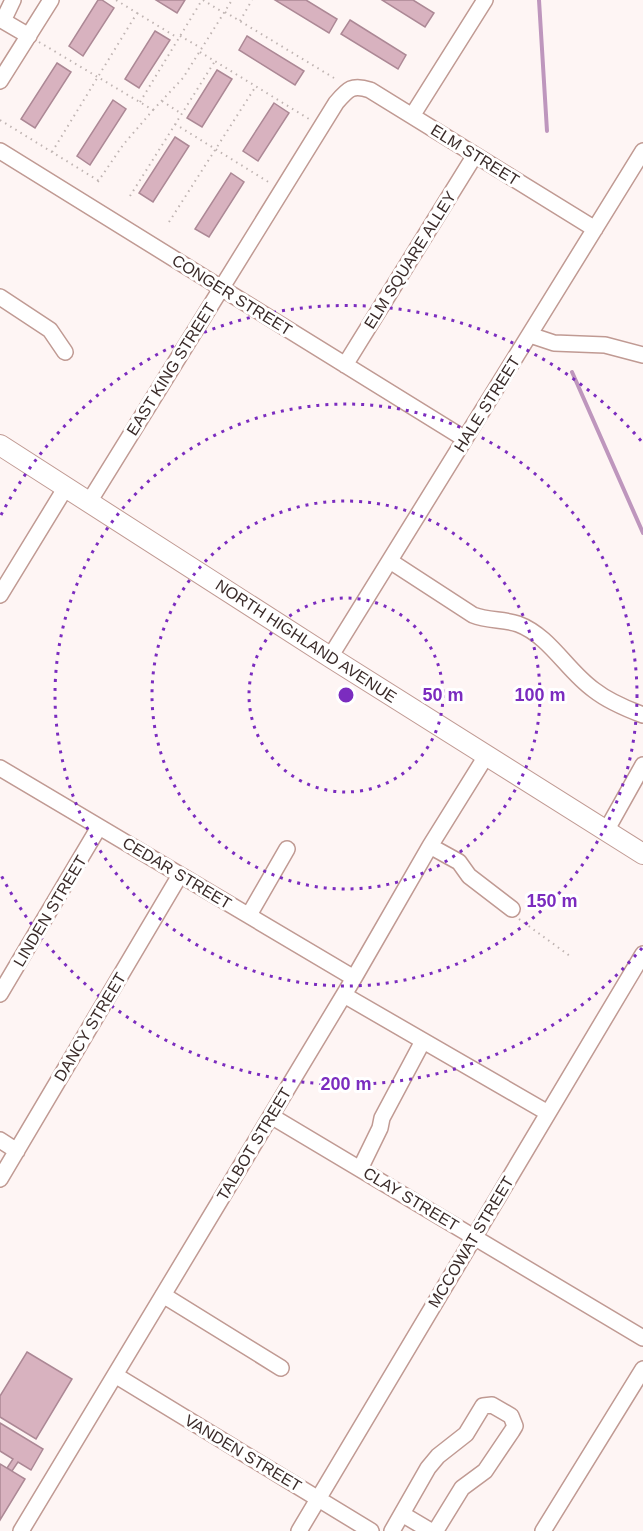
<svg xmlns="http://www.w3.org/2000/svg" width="643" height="1531" viewBox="0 0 643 1531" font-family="Helvetica,sans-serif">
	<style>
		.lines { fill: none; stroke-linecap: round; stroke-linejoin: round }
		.stream { stroke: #be96bd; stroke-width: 4 }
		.building { fill: #d8b2bf; stroke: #ac8895; stroke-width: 1.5 }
		.minor-casing { stroke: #c09a93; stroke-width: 18 }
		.major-casing { stroke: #c09a93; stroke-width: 22 }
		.path { stroke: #bfb4b2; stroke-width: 2; stroke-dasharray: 1.5 4.5; stroke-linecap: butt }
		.minor { stroke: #fff; stroke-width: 15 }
		.major { stroke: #fff; stroke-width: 20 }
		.ring { fill: none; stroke: #7b2cbf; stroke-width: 3; stroke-dasharray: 3 6 }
		.labels { text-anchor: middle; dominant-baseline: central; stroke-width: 6; stroke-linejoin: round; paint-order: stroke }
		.street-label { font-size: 16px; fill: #3a2b29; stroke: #fff }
		.centre { fill: #7b2cbf; stroke: #fff; stroke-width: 3 }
		.ring-label { font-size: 18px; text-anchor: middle; font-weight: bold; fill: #7b2cbf; stroke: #fff; stroke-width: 6; stroke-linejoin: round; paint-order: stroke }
	</style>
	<rect width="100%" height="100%" fill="#fef5f4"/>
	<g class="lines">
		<!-- stream -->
		<path class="stream" d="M539,0L547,131
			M572,372L643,533"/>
	</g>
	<!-- building -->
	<path class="building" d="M98,0H102L114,8L83,56L69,46Z
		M156,0H185L177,13Z
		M275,0H306L337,19L329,33Z
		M382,0H413L434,13L425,27Z
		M350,20L406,55L398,69L341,34Z
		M155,31L170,40L139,88L125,79Z
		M247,36L304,71L295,85L239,50Z
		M57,63L71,72L35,128L21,119Z
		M217,70L232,79L202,127L187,118Z
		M113,100L126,109L90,165L77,156Z
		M274,103L289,113L258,161L243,151Z
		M175,137L189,146L153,202L139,193Z
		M231,173L244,182L209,237L195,229Z
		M27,1352L72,1379L36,1439L0,1417V1396Z
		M0,1423L43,1449L31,1470L18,1462L12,1471L7,1468L13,1459L0,1451Z
		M0,1464L25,1479L0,1520Z"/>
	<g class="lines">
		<!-- minor casing -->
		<g class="minor-casing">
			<path id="minor" d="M0,19L29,36
				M3,21L13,0
				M0,81L51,0
				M412,116L485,0
				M0,151L465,439
				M0,297L50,330L65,352
				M530,335L554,343L605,345L643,355
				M345,365L475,155
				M89,502L336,103C348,89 352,84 370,90L595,229
				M390,561L473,615C488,621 504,619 518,624C550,636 567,671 594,690C608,701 627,709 643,715
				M0,595L66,487
				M330,657L643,151
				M0,768L354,978
				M606,831L643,765
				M430,846L459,862L469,876L512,909
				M249,915L287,849
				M0,994L99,827
				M344,995L548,1113
				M271,1116L643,1338
				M0,1140L17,1151
				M360,1169L380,1128L382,1118L423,1041
				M0,1179L180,875
				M163,1295L281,1368
				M115,1375L371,1531
				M21,1531L354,978L430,846L486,756
				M299,1531L643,954
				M392,1531L428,1468L438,1456L466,1434L483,1406L492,1405L511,1416L515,1426L512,1431L485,1471L462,1488L438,1527L434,1531L429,1530L402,1514
				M543,1531L643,1369"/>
		</g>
		<!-- major casing -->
		<g class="major-casing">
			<path id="major" d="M0,445L330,657L643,854"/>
		</g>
		<!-- path -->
		<path class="path" d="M203,0L224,13
			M225,12L334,78
			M137,13L178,38
			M240,21L252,0
			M180,36L201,48
			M39,42L153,110L123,145L97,183
			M200,52L309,119
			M162,101L182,114
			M140,102L202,0
			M153,110L183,78L232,0
			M0,120L99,181
			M175,124L270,183
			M52,152L137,13L116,0
			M130,196L215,61
			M169,222L256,86
			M519,919L570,956"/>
		<!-- minor -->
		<use href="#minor" class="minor"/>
		<!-- major -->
		<use href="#major" class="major"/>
	</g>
	<!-- distance rings -->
	<g class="ring">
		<circle cx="346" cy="695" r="97"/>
		<circle cx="346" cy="695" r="194"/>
		<circle cx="346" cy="695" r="291"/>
		<path d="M642 948A389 389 0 0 1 1 875M1 515A389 389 0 0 1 642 442"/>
	</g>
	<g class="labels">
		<!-- street labels -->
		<g class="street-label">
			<text transform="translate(475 155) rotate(32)">ELM STREET</text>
			<text transform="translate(410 260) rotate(-58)">ELM SQUARE ALLEY</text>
			<text transform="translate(232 295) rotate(32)">CONGER STREET</text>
			<text transform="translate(171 369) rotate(-58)">EAST KING STREET</text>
			<text transform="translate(487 404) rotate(-58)">HALE STREET</text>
			<text transform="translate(306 641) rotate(33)">NORTH HIGHLAND AVENUE</text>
			<text transform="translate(177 873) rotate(31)">CEDAR STREET</text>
			<text transform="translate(50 911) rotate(-59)">LINDEN STREET</text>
			<text transform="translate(90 1027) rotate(-59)">DANCY STREET</text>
			<text transform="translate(254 1144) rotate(-59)">TALBOT STREET</text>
			<text transform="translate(411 1199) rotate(31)">CLAY STREET</text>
			<text transform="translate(471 1242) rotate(-59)">MCCOWAT STREET</text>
			<text transform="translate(243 1453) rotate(31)">VANDEN STREET</text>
		</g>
	</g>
	<circle cx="346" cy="695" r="9" class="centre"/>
	<g class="ring-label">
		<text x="443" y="701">50 m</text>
		<text x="540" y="701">100 m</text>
		<text x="552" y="907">150 m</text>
		<text x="346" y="1090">200 m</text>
	</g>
</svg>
